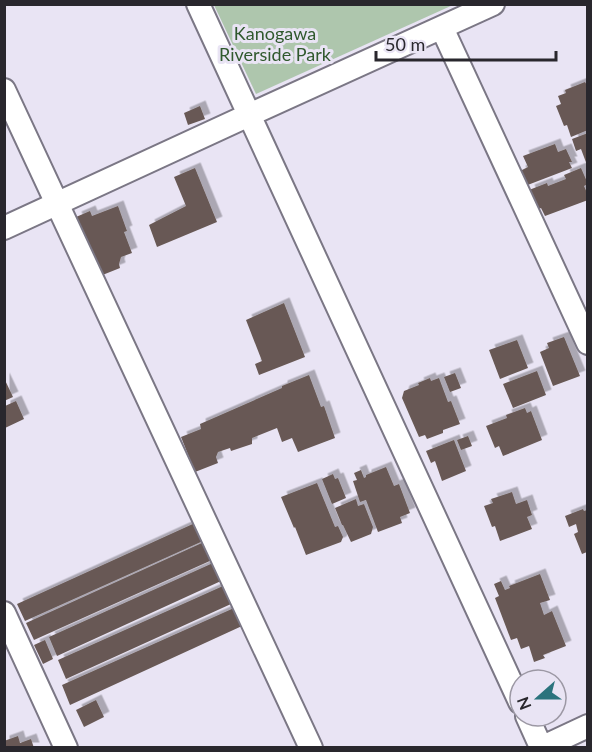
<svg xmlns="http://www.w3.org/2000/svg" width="592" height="752" viewBox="0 0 592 752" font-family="Lato,sans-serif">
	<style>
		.green { fill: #aec6ad }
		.building { fill: #685954; filter: url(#shadow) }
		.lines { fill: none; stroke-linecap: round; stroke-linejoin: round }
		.minor-casing { stroke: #7b7785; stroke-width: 26 }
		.minor { stroke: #fff; stroke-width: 22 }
		.labels { text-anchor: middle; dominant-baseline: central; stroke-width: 6; stroke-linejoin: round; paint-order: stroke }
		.park-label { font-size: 18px; fill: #30592e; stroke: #e9e4f4 }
	</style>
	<defs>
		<filter id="shadow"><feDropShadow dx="5.5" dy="-5.5" stdDeviation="0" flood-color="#0004"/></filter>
	</defs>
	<rect width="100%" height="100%" fill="#e9e4f4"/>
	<!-- green -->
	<path class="green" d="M214,5H453L256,94Z"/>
	<!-- building -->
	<path class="building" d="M585,82L588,87V130L571,137L567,125L564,126L556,106L561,104L558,96L566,93L565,90Z
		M200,106L205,119L188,125L184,113Z
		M588,133V165H587L581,149L576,151L572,139Z
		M555,144L558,152L566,149L572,162H569L572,168L525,186L520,171L528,167L523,156Z
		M195,168L217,222L157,247L149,225L186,206L174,177Z
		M581,168L588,184L584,186L588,195V200L545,216L541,208L537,210L529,190L547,183L548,186L566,179L564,175Z
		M118,206L127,231L124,232L132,253L121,257L119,264L120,268L100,276L76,217L90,211L92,216Z
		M284,303L305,357L259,375L255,364L262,361L246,320Z
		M564,337L580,376L553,386L540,352L549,348L547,343Z
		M517,340L528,368L500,379L489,350Z
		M537,371L546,395L513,408L503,384Z
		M455,373L461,388L450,392L444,377Z
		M309,375L321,407L324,406L335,438L298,452L292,438L282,442L277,428L252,438V444L231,451L230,448L218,452L216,457L218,463L195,472L181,437L201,429L200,424L282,388V386Z
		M4,378L13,397L4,401Z
		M430,378L431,381L439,378L448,402L451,401L460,424L443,430V433L427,439L425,435L419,437L402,398L404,391L419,385L418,383Z
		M16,401L24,419L5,428V406Z
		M525,408L527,413L531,411L542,440L503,456L499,446L495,448L486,426L507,418L506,415Z
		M468,436L472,446L461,450L457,440Z
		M454,440L466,471L442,481L435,461L431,463L426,451Z
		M386,467L394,486L399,484L410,513L400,517L402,523L378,532L366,500L360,502L353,481L357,480L354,473L361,470L364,478L366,477V475Z
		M333,474L335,479L338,478L346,498L332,504L322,479Z
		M317,483L335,527L338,526L343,537L341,542L306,555L295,527L294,528L281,497Z
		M512,492L516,504L527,500L532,515L527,517L532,529L500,541L495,526L492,527L484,506L493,503L491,499Z
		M356,499L358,506L364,504L373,527L371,534L351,542L343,525H342L335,508Z
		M583,509L584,511L587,510V552L582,554L574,534L578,532L576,524L569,527L565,516Z
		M195,523L203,541L25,621L17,604Z
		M204,542L212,560L34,640L26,623Z
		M213,563L221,581L57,656L49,637Z
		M540,574L550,600L540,603L544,615L552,611L566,646L543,655L545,658L534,662L529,646L521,649L517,638L511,640L495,598L499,596L494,584L501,581L505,590L510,588L509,586Z
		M223,586L231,604L66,679L58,660Z
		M234,608L242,626L70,705L62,685Z
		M45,640L53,659L43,664L34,645Z
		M96,700L104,717L84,727L76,710Z
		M18,736L20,743L31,739L34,748H4V741Z"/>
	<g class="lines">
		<!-- minor casing -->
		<g class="minor-casing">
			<path id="minor" d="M198,4L520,702
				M442,28L588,343
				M4,90L311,748
				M4,228L249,115L493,4
				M4,613L66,748
				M527,716L541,747V748L588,726"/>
		</g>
		<!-- minor -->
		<use href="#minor" class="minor"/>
	</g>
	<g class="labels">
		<!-- park labels -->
		<g class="park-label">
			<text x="275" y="33">Kanogawa<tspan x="275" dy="21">Riverside Park</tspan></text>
		</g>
	</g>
	<!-- border -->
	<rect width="592" height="752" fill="none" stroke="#29272d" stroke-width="12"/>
	<!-- north arrow -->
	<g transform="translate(538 698) rotate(249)"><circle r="28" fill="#e9e4f4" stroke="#9c98a4" stroke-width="1.5"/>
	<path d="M0-4.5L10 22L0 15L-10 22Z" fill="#2b737d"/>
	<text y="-9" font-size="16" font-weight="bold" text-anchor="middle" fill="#29272d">N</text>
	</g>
	<!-- scale -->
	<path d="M376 51v9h180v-9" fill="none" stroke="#29272d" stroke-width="3"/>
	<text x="385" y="51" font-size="18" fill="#29272d" stroke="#e9e4f4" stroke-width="4.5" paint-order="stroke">50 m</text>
</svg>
